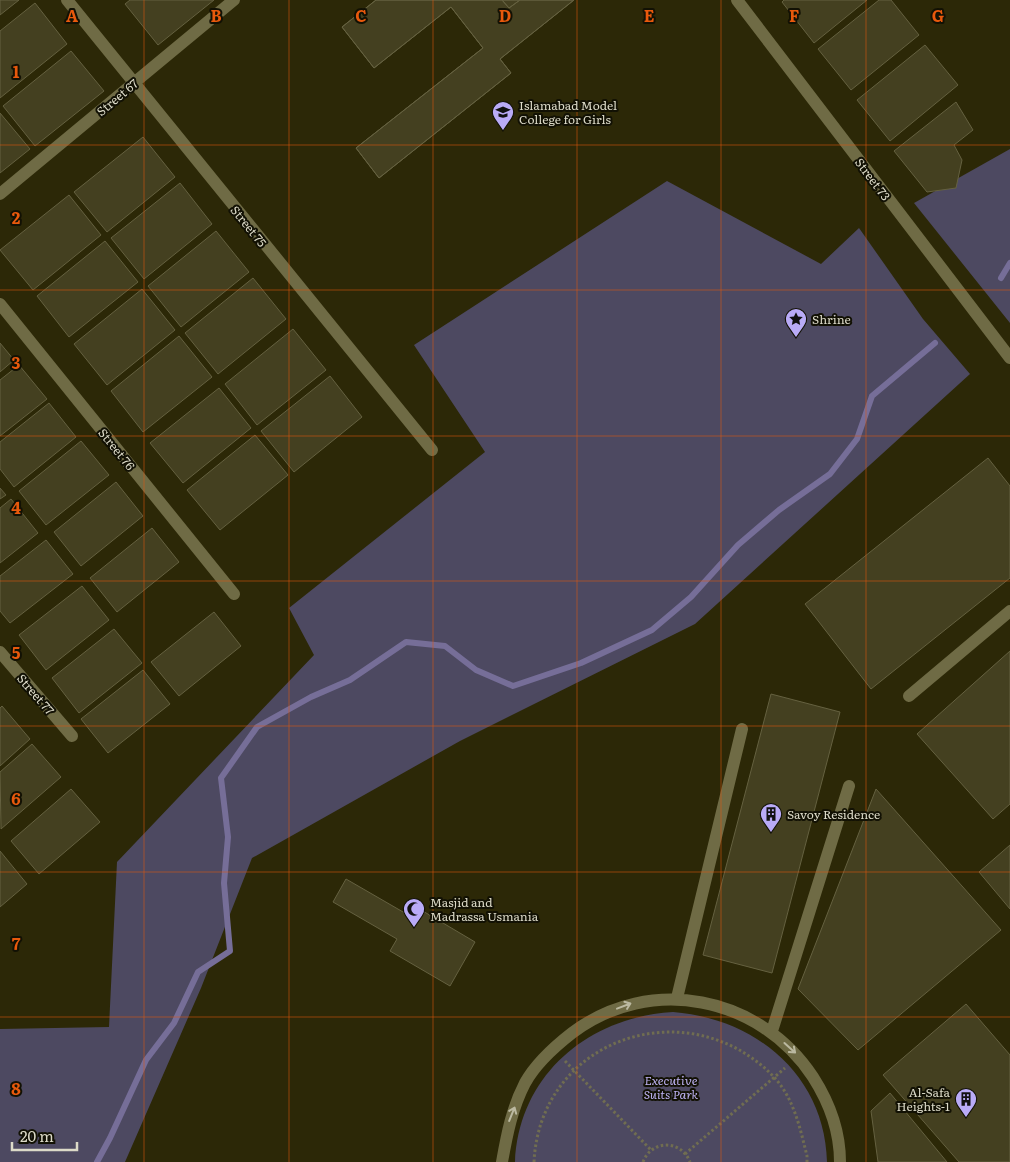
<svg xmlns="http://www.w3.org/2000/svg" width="1010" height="1162" viewBox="0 0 1010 1162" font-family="Literata,serif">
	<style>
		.green { fill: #4d4961 }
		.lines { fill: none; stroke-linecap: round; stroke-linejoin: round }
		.stream { stroke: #766e98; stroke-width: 6 }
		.building { fill: #444020; stroke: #656140 }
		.path { stroke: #706d51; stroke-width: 3; stroke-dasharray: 2.5 2.5; stroke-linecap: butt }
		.minor { stroke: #6f6b45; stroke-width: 12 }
		.oneway { stroke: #bbb9a1 }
		.grid { fill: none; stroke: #e8590c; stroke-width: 1; stroke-opacity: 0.55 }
		.labels { text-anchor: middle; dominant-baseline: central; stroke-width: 4; stroke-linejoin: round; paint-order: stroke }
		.street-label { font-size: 12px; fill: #dcdac8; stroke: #121104 }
		.poi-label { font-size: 12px; fill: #dcdac8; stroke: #121104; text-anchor: start }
		.park-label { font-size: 12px; font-style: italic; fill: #bfb4f6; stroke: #121104 }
		.grid-label { font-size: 16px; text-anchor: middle; font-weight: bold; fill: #e8590c; stroke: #121104; stroke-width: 4; stroke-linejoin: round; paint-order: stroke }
	</style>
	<rect width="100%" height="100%" fill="#2c2807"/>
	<!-- green -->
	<path class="green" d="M1010,149V323L914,203Z
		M667,181L821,264L859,228L923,319L970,374L695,624L460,741L252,858L201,988L125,1162H0V1029L109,1027L117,862L314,655L289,608L485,452L414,345Z
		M673,1012C755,1018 825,1075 827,1162H515C519,1074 589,1017 673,1012Z"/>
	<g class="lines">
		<!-- stream -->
		<path class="stream" d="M1001,278L1010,263
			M97,1162L110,1138L146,1060L174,1023L198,972L230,951L224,883L228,837L221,778L257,727L311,697L350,680L406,642L445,646L476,670L513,686L581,663L652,630L691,597L738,545L779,510L830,474L857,439L872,396L935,343"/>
	</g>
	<!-- building -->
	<path class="building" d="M0,0H19L0,15Z
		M130,0H214L158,45L125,4Z
		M376,0H502L509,8L520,0H574L500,59L511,73L379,178L356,148L483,48L451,7L374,68L342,27Z
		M376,0H574L500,59L511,73L379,178L356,148L483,48L451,7L374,68L342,27Z
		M502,0H520L509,8Z
		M784,0H867L814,43L782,2Z
		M879,0H891L919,35L851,90L818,49Z
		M35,3L67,44L0,98V31Z
		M925,45L958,85L890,141L857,100Z
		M71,51L104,91L35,146L3,106Z
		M956,102L973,130L954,145L962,160L956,188L927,192L894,151Z
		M0,113L30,149L0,173Z
		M143,137L175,177L107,232L74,192Z
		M180,183L212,224L144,279L111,238Z
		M69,195L101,235L33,290L0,250Z
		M216,231L249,272L181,327L148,286Z
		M105,241L138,282L69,337L37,296Z
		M253,278L286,319L218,374L185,333Z
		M142,289L175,330L107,385L74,344Z
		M293,329L326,370L257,425L225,384Z
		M179,336L212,377L143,432L111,391Z
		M0,343L14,360L0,372Z
		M19,365L47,399L0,436V380Z
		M330,376L362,417L294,472L261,431Z
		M219,388L251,428L183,483L150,443Z
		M49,403L76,437L14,487L0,469V442Z
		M255,435L288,475L220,530L187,490Z
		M81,441L109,475L46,525L19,491Z
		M988,458L1010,486V578L871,689L805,604Z
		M116,482L143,516L81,566L54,532Z
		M0,488L6,495L0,499Z
		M11,499L38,533L0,563V508Z
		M152,528L179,562L117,612L90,578Z
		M46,540L73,574L10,623L0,611V576Z
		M82,586L109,620L46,670L19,635Z
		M214,612L241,646L179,696L151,662Z
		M114,629L142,663L79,713L52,678Z
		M1010,651V804L993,819L917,734Z
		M143,670L170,704L108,753L81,719Z
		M771,694L840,712L772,973L703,955Z
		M2,706L30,739L0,766V708Z
		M32,744L61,777L1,829L0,772Z
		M71,789L100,822L39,874L11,841Z
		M876,789L1001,930L858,1050L798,989Z
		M1010,845V909L979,872Z
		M0,851L27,884L0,907Z
		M346,879L410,916L416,907L475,942L450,986L390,951L397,939L333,902Z
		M966,1004L1010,1055V1162H959L883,1075Z
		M890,1093L947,1162H878L871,1111Z"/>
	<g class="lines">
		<!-- path -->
		<path class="path" d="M565,1061L651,1150
			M685,1154L785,1068
			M534,1162C540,1038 688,989 773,1076C794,1098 800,1128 807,1156V1162
			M643,1162C651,1140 681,1139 690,1162"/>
		<!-- minor -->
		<path class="minor" d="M67,0L432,450
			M737,0L1010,358
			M0,194L234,0
			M0,304L234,594
			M0,652L72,736
			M909,696L1010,611
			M677,998L742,729
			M772,1031L849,786
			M502,1162C507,1134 512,1108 525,1083C536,1063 554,1047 572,1033C650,974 760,996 813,1077C829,1102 840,1131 840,1162"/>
	</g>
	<!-- one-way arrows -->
	<defs><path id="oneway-shaft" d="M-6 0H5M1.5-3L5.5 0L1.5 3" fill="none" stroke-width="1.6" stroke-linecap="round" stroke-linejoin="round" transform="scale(1.25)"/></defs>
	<g class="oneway">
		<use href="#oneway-shaft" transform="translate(624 1006) rotate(-21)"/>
		<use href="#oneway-shaft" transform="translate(790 1048) rotate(42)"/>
		<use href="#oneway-shaft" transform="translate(512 1114) rotate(-68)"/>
	</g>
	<!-- grid -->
	<path class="grid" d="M144,0V1162M289,0V1162M433,0V1162M577,0V1162M721,0V1162M866,0V1162M0,145H1010M0,290H1010M0,436H1010M0,581H1010M0,726H1010M0,872H1010M0,1017H1010"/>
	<!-- icons -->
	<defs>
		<g id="school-pin" transform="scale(1.125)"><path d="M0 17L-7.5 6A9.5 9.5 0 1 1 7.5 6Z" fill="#b9abf7" stroke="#121104"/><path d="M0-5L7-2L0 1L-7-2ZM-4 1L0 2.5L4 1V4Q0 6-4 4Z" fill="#111"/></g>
		<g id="sight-pin" transform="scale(1.125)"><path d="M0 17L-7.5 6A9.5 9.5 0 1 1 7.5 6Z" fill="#b9abf7" stroke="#121104"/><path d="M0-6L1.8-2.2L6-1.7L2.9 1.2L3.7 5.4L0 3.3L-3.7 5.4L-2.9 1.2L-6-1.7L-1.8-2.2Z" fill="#111"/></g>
		<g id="building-pin" transform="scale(1.125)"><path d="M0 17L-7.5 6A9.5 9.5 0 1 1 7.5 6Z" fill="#b9abf7" stroke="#121104"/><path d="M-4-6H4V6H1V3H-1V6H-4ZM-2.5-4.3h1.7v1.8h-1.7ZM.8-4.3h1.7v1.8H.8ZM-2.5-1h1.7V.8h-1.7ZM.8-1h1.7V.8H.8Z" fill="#111"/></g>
		<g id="mosque-pin" transform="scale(1.125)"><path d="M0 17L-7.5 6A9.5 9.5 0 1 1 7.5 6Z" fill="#b9abf7" stroke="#121104"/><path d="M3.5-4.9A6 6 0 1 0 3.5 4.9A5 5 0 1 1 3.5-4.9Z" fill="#111"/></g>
	</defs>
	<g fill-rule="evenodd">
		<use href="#school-pin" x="503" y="112"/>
		<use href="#sight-pin" x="796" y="319"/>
		<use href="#building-pin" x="771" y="814"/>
		<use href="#mosque-pin" x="414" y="909"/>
		<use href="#building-pin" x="966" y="1099"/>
	</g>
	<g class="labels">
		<!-- street labels -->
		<g class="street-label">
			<text transform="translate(117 97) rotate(-40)">Street 67</text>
			<text transform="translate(873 179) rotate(53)">Street 73</text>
			<text transform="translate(249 226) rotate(51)">Street 75</text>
			<text transform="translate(117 449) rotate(51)">Street 76</text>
			<text transform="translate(36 694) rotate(49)">Street 77</text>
		</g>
		<!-- poi labels -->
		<g class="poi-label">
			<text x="519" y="105">Islamabad Model<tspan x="519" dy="14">College for Girls</tspan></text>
			<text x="812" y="319">Shrine</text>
			<text x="787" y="814">Savoy Residence</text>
			<text x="430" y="902">Masjid and<tspan x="430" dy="14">Madrassa Usmania</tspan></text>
			<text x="950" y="1092" text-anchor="end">Al-Safa<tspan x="950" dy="14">Heights-1</tspan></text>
		</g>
		<!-- park labels -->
		<g class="park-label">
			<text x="671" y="1080">Executive<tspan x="671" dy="14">Suits Park</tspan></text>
		</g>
	</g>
	<g class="grid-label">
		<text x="72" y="22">A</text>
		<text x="216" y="22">B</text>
		<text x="361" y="22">C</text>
		<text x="505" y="22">D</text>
		<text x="649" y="22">E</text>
		<text x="794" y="22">F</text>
		<text x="938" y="22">G</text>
		<text x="16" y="78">1</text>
		<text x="16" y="224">2</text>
		<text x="16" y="369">3</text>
		<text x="16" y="514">4</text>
		<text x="16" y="659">5</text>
		<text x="16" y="805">6</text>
		<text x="16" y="950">7</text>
		<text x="16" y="1095">8</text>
	</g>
	<!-- scale -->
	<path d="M12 1142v8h65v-8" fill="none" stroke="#dcdac8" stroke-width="2.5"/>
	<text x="20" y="1142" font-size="15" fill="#dcdac8" stroke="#121104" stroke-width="4" paint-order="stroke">20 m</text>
</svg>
